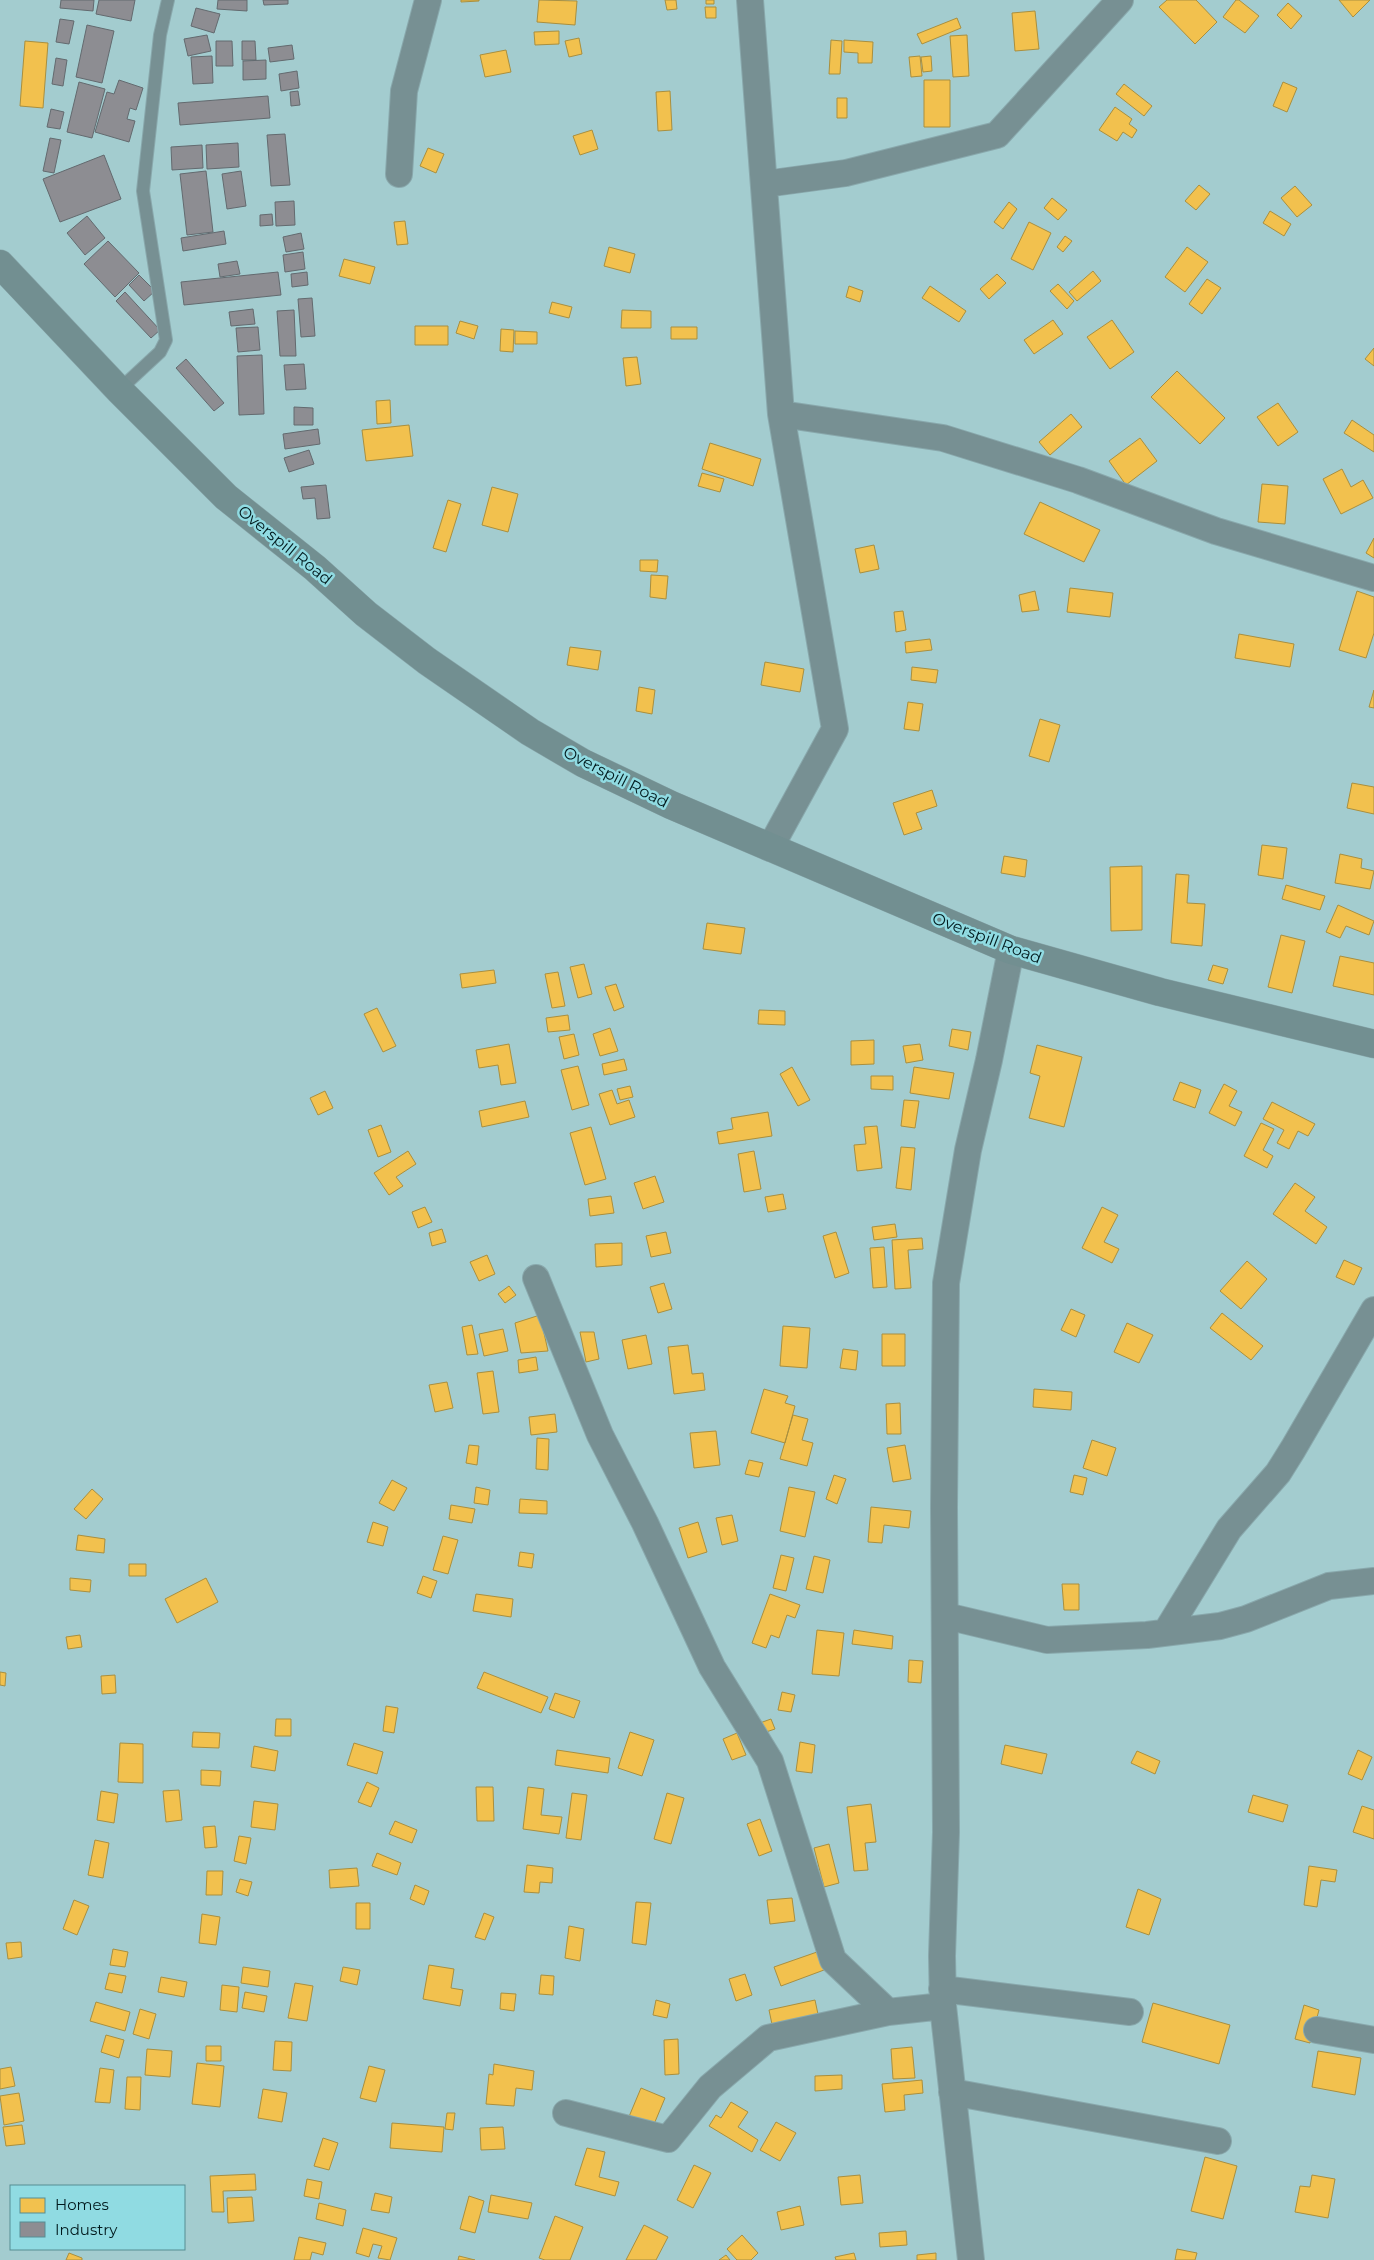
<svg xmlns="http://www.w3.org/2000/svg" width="1374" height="2260" viewBox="0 0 1374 2260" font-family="Montserrat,sans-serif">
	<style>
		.homes { fill: #f2c14e; stroke: #a98f3f }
		.industry { fill: #8d8d92; stroke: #636a6f }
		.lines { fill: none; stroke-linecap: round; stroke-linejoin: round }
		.lane-casing { stroke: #89a8ac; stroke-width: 14 }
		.street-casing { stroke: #89a8ac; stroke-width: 28 }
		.secondary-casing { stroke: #89a8ac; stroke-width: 29 }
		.lane { stroke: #779093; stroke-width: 12 }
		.street { stroke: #779093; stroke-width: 26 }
		.secondary { stroke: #728f91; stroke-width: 28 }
		.labels { text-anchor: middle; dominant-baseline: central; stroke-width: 5; stroke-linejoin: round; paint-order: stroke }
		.street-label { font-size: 16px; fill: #00191c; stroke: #90dbe2 }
	</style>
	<rect width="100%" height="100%" fill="#a3cccf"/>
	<!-- homes -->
	<path class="homes" d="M461,0H479V1L461,2Z
		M539,0L577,1L575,25L537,22Z
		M665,0H676L677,9L667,10Z
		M706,0H714V4H706Z
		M1167,0H1196L1217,22L1195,44L1159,7Z
		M1236,0H1239L1259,16L1245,33L1223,17Z
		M1339,0H1370L1353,17Z
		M1288,3L1302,16L1291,29L1277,15Z
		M705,7H716V18H706Z
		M1035,11L1039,49L1015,51L1012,13Z
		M957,18L961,28L922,44L917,34Z
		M559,31V44L535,45L534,32Z
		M967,35L969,76L953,77L950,36Z
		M579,38L582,54L569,57L565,41Z
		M831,40L842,41L840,74H829Z
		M844,40L873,42L872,63H858V53L844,52Z
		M25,41L48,43L43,108L20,106Z
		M506,50L511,72L485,77L480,55Z
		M920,56L922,76L911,77L909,57Z
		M931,56L932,71L923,72L921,57Z
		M924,80H950V127H924Z
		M1283,82L1297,88L1287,112L1273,106Z
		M1124,84L1152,106L1144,116L1116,94Z
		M670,91L672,130L658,131L656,92Z
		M837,98H847V118H837Z
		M1115,107L1132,119L1129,124L1137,130L1132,138L1123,132L1117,141L1099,130Z
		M592,130L598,149L580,155L573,136Z
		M428,148L444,154L436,173L420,166Z
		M1199,185L1210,194L1196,210L1185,201Z
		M1295,186L1312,205L1297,217L1281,198Z
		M1052,198L1067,210L1058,220L1044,208Z
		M1009,202L1017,209L1003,229L994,222Z
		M1270,211L1291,224L1284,236L1263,223Z
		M405,221L408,244L397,245L394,222Z
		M1029,222L1051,233L1033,270L1011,259Z
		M1065,236L1072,241L1063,252L1057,247Z
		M609,247L635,254L630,273L604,266Z
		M1187,247L1208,262L1185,292L1165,277Z
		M344,259L375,267L370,284L339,276Z
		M1093,271L1101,281L1077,301L1069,292Z
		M997,274L1006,283L989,299L980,289Z
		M1207,279L1221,288L1202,314L1189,304Z
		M1058,284L1074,301L1067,309L1050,291Z
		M849,286L863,291L860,302L846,297Z
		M930,286L966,311L959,322L922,298Z
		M552,302L572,307L569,318L549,313Z
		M622,310L651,311V328H621Z
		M1053,320L1063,334L1034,354L1024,340Z
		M1112,320L1134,352L1110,369L1087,337Z
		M460,321L478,326L474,339L456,333Z
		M415,326H448V345H415Z
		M671,327H697V339H671Z
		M501,329L514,330L513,352L500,351Z
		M515,331L537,332V344H515Z
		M1374,348V366L1365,359Z
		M637,357L641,384L626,386L623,358Z
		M1177,371L1225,418L1200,444L1151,397Z
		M390,400L391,423L377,424L376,401Z
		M1278,403L1298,432L1278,446L1257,417Z
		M1071,414L1082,427L1050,455L1039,442Z
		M1352,420L1374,435V452L1344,433Z
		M409,425L413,456L366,461L362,430Z
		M1140,438L1157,461L1126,485L1109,461Z
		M710,443L761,459L753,486L702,469Z
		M1342,469L1351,487L1363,480L1373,498L1341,514L1323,479Z
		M702,473L724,479L720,492L698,486Z
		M1262,484L1288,486L1285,524L1258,522Z
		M492,487L518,494L508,532L482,525Z
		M448,500L461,504L446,552L433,548Z
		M1040,502L1100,530L1084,562L1024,534Z
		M1374,538V558L1366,553Z
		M874,545L879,569L860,573L855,549Z
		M640,560H658L657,572L640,571Z
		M651,575L668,576L666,599L650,597Z
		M1070,588L1113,593L1110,617L1067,612Z
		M1035,591L1039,610L1022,612L1019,595Z
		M1357,591L1374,597V633L1366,658L1339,650Z
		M903,611L906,630L896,632L894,612Z
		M1239,634L1294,644L1290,667L1235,658Z
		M930,639L932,650L906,653L905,642Z
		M570,647L601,651L598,670L567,665Z
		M765,662L804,669L800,692L761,685Z
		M912,667L938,670L936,683L911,680Z
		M639,687L655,690L652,714L636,711Z
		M1374,690V708L1369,707Z
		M908,702L923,704L919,731L904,729Z
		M1040,719L1060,725L1049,762L1029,756Z
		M1352,783L1374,787V814L1347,808Z
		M932,790L937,806L916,813L922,829L904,835L893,803Z
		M1262,845L1287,848L1283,879L1258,875Z
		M1340,854L1362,859L1361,868L1374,871L1370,889L1335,883Z
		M1004,856L1027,860L1025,877L1001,873Z
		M1142,866V930L1111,931L1110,867Z
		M1176,874L1189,875L1187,903L1205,904L1202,946L1171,943Z
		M1286,885L1325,896L1320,910L1282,899Z
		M1338,905L1374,921L1369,935L1346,926L1340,938L1326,932Z
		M707,923L745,928L741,954L703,949Z
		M1281,935L1305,941L1292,993L1268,987Z
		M1340,956L1374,963V995L1333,986Z
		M584,964L592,994L578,998L570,967Z
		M1213,965L1228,969L1223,984L1208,980Z
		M494,970L496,983L462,988L460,974Z
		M558,972L565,1006L552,1008L545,974Z
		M616,984L624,1007L614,1011L605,987Z
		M377,1008L396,1046L383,1052L364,1014Z
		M759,1010L785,1011V1025L758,1024Z
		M568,1015L570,1030L548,1032L546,1018Z
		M610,1028L618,1051L600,1056L593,1034Z
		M952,1029L971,1032L968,1050L949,1046Z
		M574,1034L579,1055L564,1059L559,1037Z
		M874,1040V1064L851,1065V1041Z
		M509,1044L516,1083L501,1085L498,1065L479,1068L476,1050Z
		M920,1044L923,1060L906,1063L903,1046Z
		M1037,1045L1082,1057L1064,1127L1029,1118L1040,1076L1030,1073Z
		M624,1059L627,1070L604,1075L602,1064Z
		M578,1066L589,1105L572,1110L561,1070Z
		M792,1067L810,1100L798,1106L780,1074Z
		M914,1067L954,1073L949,1099L910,1093Z
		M871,1076H893V1090L871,1089Z
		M1180,1082L1201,1090L1195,1108L1173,1100Z
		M1224,1084L1237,1091L1229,1106L1242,1112L1235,1126L1209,1113Z
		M630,1086L633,1097L620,1100L617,1089Z
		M612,1090L617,1104L629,1100L635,1117L610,1125L599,1094Z
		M325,1091L333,1108L318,1115L310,1098Z
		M904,1100L919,1101L915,1128L901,1126Z
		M525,1101L529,1117L482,1127L479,1111Z
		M1272,1102L1315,1124L1308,1136L1298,1131L1289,1149L1277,1143L1284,1130L1263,1119Z
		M768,1112L772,1136L719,1144L717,1132L733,1129L731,1118Z
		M1261,1123L1274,1129L1263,1150L1273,1156L1267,1168L1244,1156Z
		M381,1125L391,1152L378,1157L368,1130Z
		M877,1126L882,1168L857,1171L854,1145L866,1144L864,1127Z
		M591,1127L606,1179L585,1185L570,1133Z
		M901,1147L915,1148L911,1190L896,1188Z
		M408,1151L416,1164L396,1177L403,1186L389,1195L374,1173Z
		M754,1151L761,1189L744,1192L738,1154Z
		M655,1176L664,1202L643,1209L634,1183Z
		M1295,1183L1315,1197L1305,1211L1327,1227L1316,1244L1273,1214Z
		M783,1194L786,1209L768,1212L765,1197Z
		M611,1196L614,1213L590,1216L588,1199Z
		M425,1207L432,1222L418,1228L412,1212Z
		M1102,1207L1118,1215L1104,1242L1119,1249L1112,1263L1082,1248Z
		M895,1224L897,1237L874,1240L872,1227Z
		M442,1229L446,1242L432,1246L429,1233Z
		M666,1232L671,1253L651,1257L646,1236Z
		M836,1232L849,1273L835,1278L823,1236Z
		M922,1238L923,1249L908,1250L911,1288L895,1289L892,1240Z
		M622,1243V1265L596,1267L595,1244Z
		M884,1247L887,1287L873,1288L870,1248Z
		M487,1255L495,1274L479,1281L470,1262Z
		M1344,1260L1362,1268L1354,1285L1336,1277Z
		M1247,1261L1267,1279L1241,1309L1220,1291Z
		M664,1283L672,1309L658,1313L650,1287Z
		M509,1286L516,1295L505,1303L498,1294Z
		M1071,1309L1085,1315L1076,1337L1061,1330Z
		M1222,1313L1263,1346L1251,1360L1210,1328Z
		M540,1315L548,1351L521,1353L515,1323Z
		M1127,1323L1153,1335L1139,1363L1114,1352Z
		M472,1325L478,1354L467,1355L462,1327Z
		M783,1326L810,1328L807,1368L780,1366Z
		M503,1329L508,1351L484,1356L479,1334Z
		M580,1332H594L599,1359L586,1362Z
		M882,1334H905V1366H882Z
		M646,1335L652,1364L628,1369L622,1340Z
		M688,1345L692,1374L703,1373L705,1390L674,1394L668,1347Z
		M843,1349L858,1351L856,1370L840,1368Z
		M536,1357L538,1370L519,1373L518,1360Z
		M493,1371L499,1412L483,1414L477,1373Z
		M447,1382L453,1408L435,1412L429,1385Z
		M764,1389L788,1396L785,1403L795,1406L785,1443L751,1433Z
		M1034,1389L1072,1392L1071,1410L1033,1407Z
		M900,1403L901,1434H887L886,1404Z
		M555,1414L557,1432L531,1435L529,1417Z
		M793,1415L808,1419L802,1440L813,1443L807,1466L780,1459Z
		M716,1431L720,1465L694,1468L690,1433Z
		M537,1438L549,1439L548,1470L536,1469Z
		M1092,1440L1116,1448L1107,1476L1083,1468Z
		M469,1445L479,1446L477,1465L466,1463Z
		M905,1445L911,1479L893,1482L887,1448Z
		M749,1460L763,1463L759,1477L745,1474Z
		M834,1475L846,1479L837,1504L826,1499Z
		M1074,1475L1087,1478L1083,1495L1070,1492Z
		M392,1480L407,1488L394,1511L379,1503Z
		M476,1487L490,1490L488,1505L474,1503Z
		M789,1487L815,1492L805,1537L780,1531Z
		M92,1489L103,1499L86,1519L74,1509Z
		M520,1499L547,1501V1514L519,1513Z
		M451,1505L475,1509L472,1523L449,1519Z
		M871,1507L911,1511L909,1528L884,1525L882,1543L868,1542Z
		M732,1515L738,1541L722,1545L716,1518Z
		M373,1522L388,1527L383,1546L367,1542Z
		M698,1522L707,1552L688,1558L679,1528Z
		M78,1535L105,1539L104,1553L76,1550Z
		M443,1536L458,1540L448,1574L433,1570Z
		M520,1552L534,1554L532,1568L518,1566Z
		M781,1555L794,1558L786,1591L773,1588Z
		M814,1556L830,1560L823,1593L806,1589Z
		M129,1564H146V1576H129Z
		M423,1576L437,1581L431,1598L417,1593Z
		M70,1578L91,1580L90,1592L70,1590Z
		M206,1578L218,1602L177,1623L165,1599Z
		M1062,1584H1079V1610H1064Z
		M476,1594L513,1599L511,1617L473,1611Z
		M770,1594L800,1605L795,1618L787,1615L779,1638L771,1635L766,1648L752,1643Z
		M817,1630L844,1633L839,1676L812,1674Z
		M854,1630L893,1636L892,1649L852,1644Z
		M80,1635L82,1647L68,1649L66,1637Z
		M909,1660L923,1661L921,1683L908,1682Z
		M0,1672L6,1673L5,1686L0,1685Z
		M484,1672L548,1697L541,1713L477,1688Z
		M115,1675L116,1693L102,1694L101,1676Z
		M782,1692L795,1695L791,1712L778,1710Z
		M555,1693L580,1701L574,1718L549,1709Z
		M386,1706L398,1708L394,1733L383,1731Z
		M276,1719H291V1736H275Z
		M771,1719L775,1729L760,1734L757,1724Z
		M193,1732L220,1733L219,1748L192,1747Z
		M630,1732L654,1740L642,1776L618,1768Z
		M737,1733L746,1755L732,1760L723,1739Z
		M800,1742L815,1745L812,1773L796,1771Z
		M120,1743L143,1744V1783L118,1782Z
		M354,1743L383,1752L377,1774L347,1765Z
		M1005,1745L1047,1754L1042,1774L1001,1764Z
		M254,1746L278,1751L275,1771L251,1767Z
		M557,1750L610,1758L608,1773L555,1765Z
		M1358,1750L1372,1757L1362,1780L1348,1774Z
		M1137,1751L1160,1761L1155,1774L1131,1763Z
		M201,1770L221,1771L220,1786L201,1785Z
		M367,1782L379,1788L371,1807L358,1802Z
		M476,1787H493L494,1821H477Z
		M528,1787L544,1789L541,1815L562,1817L559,1834L523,1829Z
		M179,1790L182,1820L166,1822L163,1791Z
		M101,1791L118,1794L114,1823L97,1820Z
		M572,1793L587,1795L581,1840L566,1838Z
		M667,1793L684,1798L671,1844L654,1839Z
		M1253,1795L1288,1805L1283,1822L1248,1812Z
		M254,1801L278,1804L275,1830L251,1827Z
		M871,1804L876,1842L865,1843L868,1870L854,1871L847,1807Z
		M1362,1806L1374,1810V1839L1353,1832Z
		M760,1819L772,1851L759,1856L747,1824Z
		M395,1821L417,1830L412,1843L389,1834Z
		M215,1826L217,1847L205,1848L203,1827Z
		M239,1836L251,1838L246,1864L234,1861Z
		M95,1840L109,1843L103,1878L88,1875Z
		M829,1844L839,1883L824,1887L814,1848Z
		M377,1853L401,1863L397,1875L372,1866Z
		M527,1865L553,1868L552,1883L540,1882L539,1893L524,1892Z
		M1309,1866L1337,1870L1335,1882L1321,1880L1317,1907L1304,1905Z
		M357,1868L359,1886L330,1888L329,1870Z
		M207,1871H223L222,1895H206Z
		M240,1879L252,1882L248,1896L236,1892Z
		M415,1885L429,1891L424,1905L410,1899Z
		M1138,1889L1161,1899L1149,1935L1126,1927Z
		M792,1898L795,1921L770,1924L767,1900Z
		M74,1900L89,1906L77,1935L63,1929Z
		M636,1902L651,1903L646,1945L632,1943Z
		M356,1903H370V1929H356Z
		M484,1913L494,1917L485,1940L475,1937Z
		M202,1914L220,1917L216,1945L199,1943Z
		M569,1926L584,1929L580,1961L565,1958Z
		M21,1942L22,1957L8,1959L6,1943Z
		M113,1949L128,1952L125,1967L110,1965Z
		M817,1952L824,1970L781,1986L774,1967Z
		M429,1965L454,1969L451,1988L463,1990L460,2006L423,1999Z
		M243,1967L270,1971L268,1987L241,1983Z
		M343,1967L360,1970L357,1985L340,1981Z
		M109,1973L126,1976L122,1993L105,1989Z
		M745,1974L752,1995L736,2001L729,1979Z
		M541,1975L554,1976L553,1995L539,1994Z
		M161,1977L187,1982L184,1997L158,1992Z
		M295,1983L313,1986L307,2021L288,2018Z
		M222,1985L239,1987L237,2012L220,2010Z
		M245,1992L267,1996L264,2012L242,2008Z
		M501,1993L516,1994L514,2011L500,2009Z
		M656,2000L670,2004L667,2018L653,2015Z
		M815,2000L819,2019L773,2029L769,2010Z
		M96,2002L130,2012L125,2031L90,2021Z
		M1153,2003L1230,2025L1219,2064L1142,2042Z
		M1304,2005L1319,2010L1310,2043L1295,2039Z
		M140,2009L156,2014L149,2039L133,2034Z
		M106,2035L124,2040L119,2058L101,2052Z
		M678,2039L679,2074L665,2075L664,2040Z
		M275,2041L292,2042L291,2071L273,2070Z
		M206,2046H221V2061H206Z
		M912,2047L915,2078L893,2079L891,2049Z
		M147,2049L172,2051L170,2077L145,2075Z
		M1318,2051L1361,2058L1355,2095L1312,2087Z
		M197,2063L224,2066L220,2107L192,2104Z
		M494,2064L534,2071L532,2090L516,2088L514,2106L486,2104L489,2074L493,2075Z
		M369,2066L385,2070L376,2102L360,2098Z
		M11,2067L15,2086L0,2089V2069Z
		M100,2068L114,2070L110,2103L95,2102Z
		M842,2075V2089L815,2091V2076Z
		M127,2077H141L140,2110L125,2109Z
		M922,2080L923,2093L904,2095L905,2110L885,2112L882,2084Z
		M641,2088L665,2098L652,2129L628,2119Z
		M263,2089L287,2093L282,2122L258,2118Z
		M19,2093L24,2121L4,2125L0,2096Z
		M731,2102L748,2112L738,2127L758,2140L752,2152L709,2126L716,2115L721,2118Z
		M447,2113H455L453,2130L445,2129Z
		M776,2122L796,2133L780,2161L760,2150Z
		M392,2123L444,2127L442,2152L390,2148Z
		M22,2125L25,2144L6,2146L3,2127Z
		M503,2127L505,2149L481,2150L480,2128Z
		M323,2138L338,2143L329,2170L314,2166Z
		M587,2148L605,2152L599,2177L619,2182L615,2196L575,2185Z
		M1205,2157L1237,2166L1223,2219L1191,2211Z
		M694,2165L711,2173L693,2208L677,2200Z
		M255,2174L256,2190L223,2191L224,2212H212L210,2176Z
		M860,2175L863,2203L841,2205L838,2177Z
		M1312,2175L1335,2179L1328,2218L1295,2212L1300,2186L1310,2187Z
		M307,2179L322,2182L319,2199L304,2196Z
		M375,2193L392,2197L389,2213L371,2210Z
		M491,2195L532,2203L528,2219L488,2212Z
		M469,2196L484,2201L475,2233L460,2229Z
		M252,2197L254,2221L228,2223L227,2198Z
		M319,2203L346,2210L343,2226L316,2219Z
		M800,2206L804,2225L781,2230L777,2212Z
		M555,2216L583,2227L570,2260H545L539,2258Z
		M644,2225L668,2237L656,2260H626Z
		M363,2228L397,2238L390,2260L378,2258L382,2246L373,2244L369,2257L356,2253Z
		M906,2231L907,2245L880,2247L879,2233Z
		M742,2235L758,2253L751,2260H737L727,2249Z
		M299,2237L326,2243L323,2255L312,2252L310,2260H294Z
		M1177,2249L1197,2253L1195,2260H1175Z
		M69,2253L82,2258V2260H66Z
		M854,2253L856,2260H836L835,2257Z
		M936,2253V2260H917V2255Z
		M726,2255L730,2260H719Z
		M459,2256L475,2260H458Z"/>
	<!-- industry -->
	<path class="industry" d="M61,0H94L93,11L60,8Z
		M99,0H135L131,21L96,14Z
		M218,0H247V11L217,9Z
		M263,0H288V4L264,5Z
		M196,8L220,14L214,33L191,26Z
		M60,19L74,21L69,44L56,42Z
		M87,25L114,31L102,83L76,77Z
		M207,35L211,51L188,56L184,39Z
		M216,41H232L233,66H216Z
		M242,41H255L256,60H242Z
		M292,45L294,59L270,62L268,48Z
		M212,56L213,83L193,84L191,57Z
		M56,58L67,60L63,86L52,84Z
		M266,60V79L243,80V61Z
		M297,71L299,88L281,91L279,74Z
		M119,80L143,88L136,110L130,108L127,119L135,121L129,142L95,132L107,92L114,94Z
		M79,82L105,89L92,138L67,132Z
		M298,91L300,105L291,106L290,92Z
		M268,96L270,118L180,125L178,103Z
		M51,109L64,112L60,129L47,127Z
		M285,134L290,185L271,186L267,135Z
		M50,138L61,140L54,173L43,171Z
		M238,143L239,167L207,169L206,145Z
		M202,145L203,168L172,170L171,147Z
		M104,155L121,199L60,222L43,179Z
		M206,171L213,232L187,235L180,174Z
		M241,171L246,206L227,209L222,174Z
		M294,201L295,225L276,226L275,202Z
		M272,214L273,225L260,226V215Z
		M87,216L105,238L85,255L67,233Z
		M224,231L226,244L183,251L181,238Z
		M301,233L304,249L286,252L283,237Z
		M108,241L139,273L115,297L84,264Z
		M303,252L305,269L285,272L283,255Z
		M237,261L240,274L220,277L218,264Z
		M278,272L281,295L184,305L181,282Z
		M307,272L308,285L292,287L291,274Z
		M139,275L155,291L144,301L129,285Z
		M125,292L160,330L151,338L116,301Z
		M312,298L315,336L301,337L298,299Z
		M253,309L255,324L231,326L229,312Z
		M294,310L296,356H280L277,311Z
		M258,327L260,350L238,352L236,328Z
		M262,355L264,414L239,415L237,356Z
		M186,359L224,403L214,411L176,368Z
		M304,364L306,389L286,390L284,365Z
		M294,407L313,408V425H294Z
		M318,429L320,444L285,449L283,434Z
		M309,450L314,464L289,472L284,458Z
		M326,485L330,518L317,519L315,498L303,499L301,487Z"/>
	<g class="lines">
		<!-- lane casing -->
		<g class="lane-casing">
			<path id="lane" d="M119,390L160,352L166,340L143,191L160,35L168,0"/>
		</g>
		<!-- street casing -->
		<g class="street-casing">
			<path id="street" d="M750,0L781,414L835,729L770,848
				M399,174L404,91L428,0
				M765,184L846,173L997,135L1120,0
				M781,414L943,438L1078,480L1216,531L1374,578
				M536,1278L600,1435L645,1523L712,1667L770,1761L833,1960L888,2012L943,2006
				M946,1616L1047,1640L1147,1635L1220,1626L1246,1619L1329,1586L1374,1581
				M1166,1632L1229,1529L1278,1473L1293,1449L1374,1310
				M942,1989L1130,2012
				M1317,2030L1374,2040
				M952,2092L1218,2141
				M566,2113L668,2139L710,2087L768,2038L888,2012
				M971,2260L943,2006L942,1956L946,1832L944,1507L946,1283L968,1150L989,1060L1011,950"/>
		</g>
		<!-- secondary casing -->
		<g class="secondary-casing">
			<path id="secondary" d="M0,264L119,390L226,497L315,568L366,614L427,661L530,732L583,763L671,805L1011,950L1160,992L1374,1044"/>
		</g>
		<!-- lane -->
		<use href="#lane" class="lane"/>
		<!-- street -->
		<use href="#street" class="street"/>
		<!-- secondary -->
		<use href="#secondary" class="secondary"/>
	</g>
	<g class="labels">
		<!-- street labels -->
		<g class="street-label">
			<text transform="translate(285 545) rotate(39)">Overspill Road</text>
			<text transform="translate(616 777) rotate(27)">Overspill Road</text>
			<text transform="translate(987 938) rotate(21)">Overspill Road</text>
		</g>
	</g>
	<!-- legend -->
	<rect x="10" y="2185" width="175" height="65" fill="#90dbe2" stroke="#568d93"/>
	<rect x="20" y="2198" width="25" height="15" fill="#f2c14e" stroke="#568d93"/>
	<text x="55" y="2210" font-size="15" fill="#00191c">Homes</text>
	<rect x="20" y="2222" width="25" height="15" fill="#8d8d92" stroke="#568d93"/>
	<text x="55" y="2235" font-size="15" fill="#00191c">Industry</text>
</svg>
